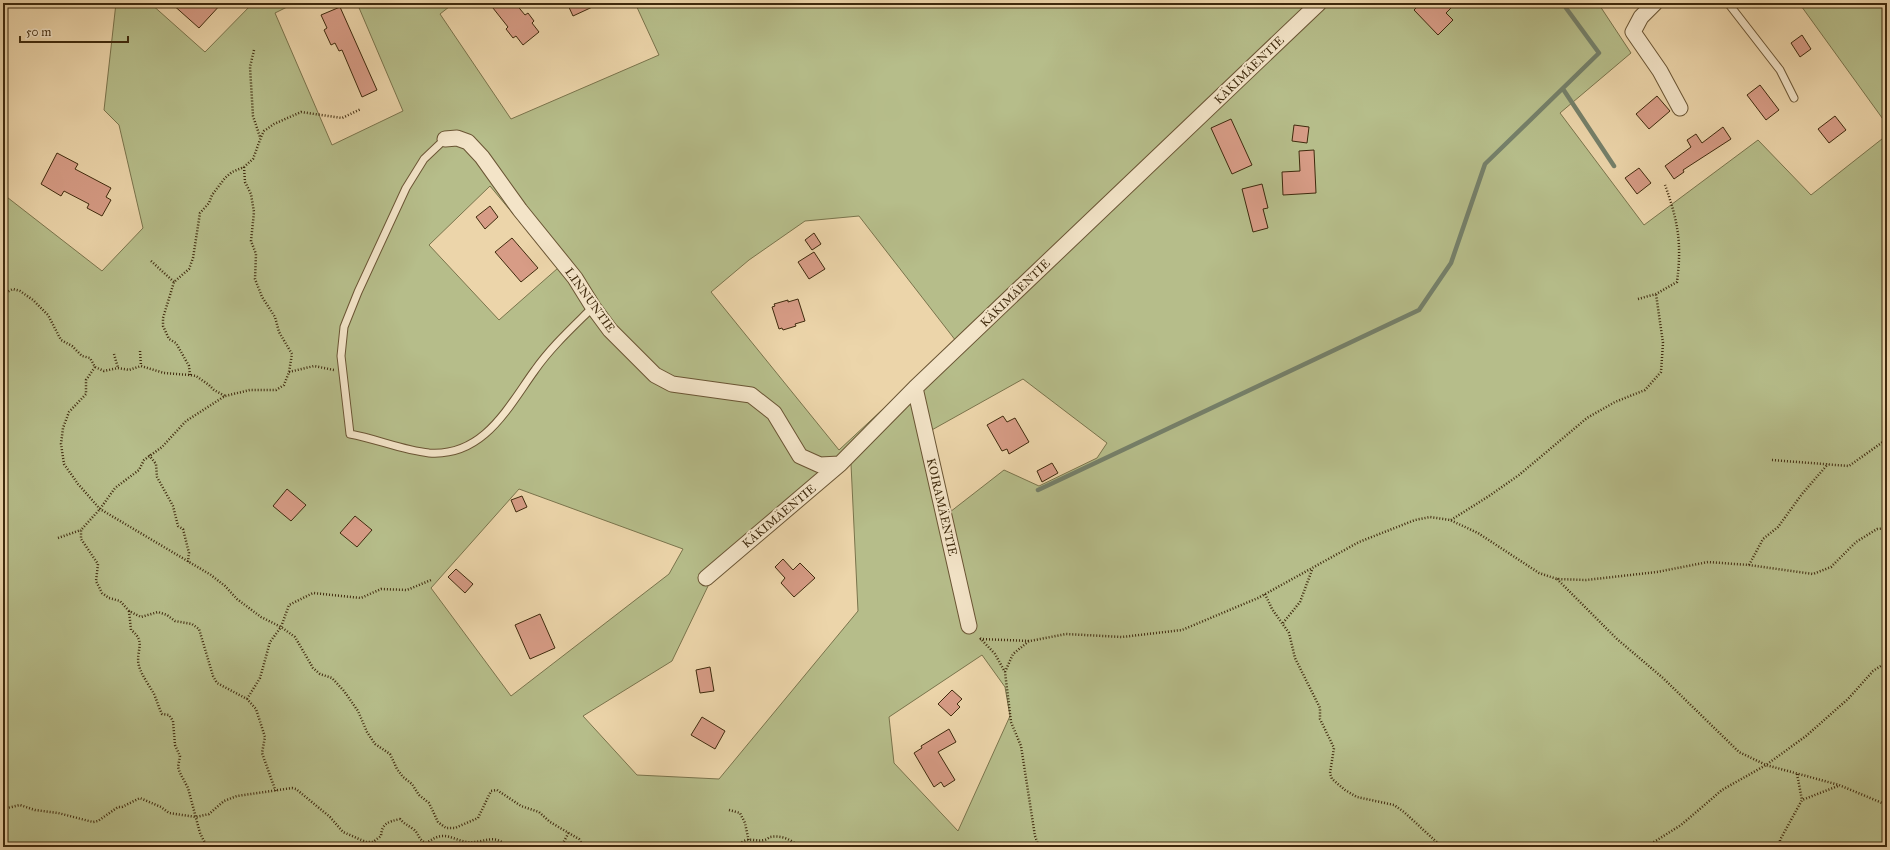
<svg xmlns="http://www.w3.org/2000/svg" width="1890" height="850" viewBox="0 0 1890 850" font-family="'IM FELL Great Primer',serif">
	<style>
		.green { fill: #b6bd8a; stroke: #7a744c; fill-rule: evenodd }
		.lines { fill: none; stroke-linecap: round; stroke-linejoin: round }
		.stream { stroke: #75806a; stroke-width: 4.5 }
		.building { fill: #d79c86; stroke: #3f2a0d }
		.service-casing { stroke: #6a5534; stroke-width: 9 }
		.minor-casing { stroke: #6a5534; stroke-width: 17 }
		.path { stroke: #3f2a0d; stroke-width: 2.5; stroke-dasharray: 1 2; stroke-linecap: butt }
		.service { stroke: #f3e4c8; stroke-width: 7 }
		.minor { stroke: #f3e4c8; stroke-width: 15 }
		.labels { text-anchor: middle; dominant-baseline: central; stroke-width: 4; stroke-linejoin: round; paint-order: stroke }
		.street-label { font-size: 12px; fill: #3f2a0d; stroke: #f3e4c8 }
	</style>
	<rect width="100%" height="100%" fill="#ecd5aa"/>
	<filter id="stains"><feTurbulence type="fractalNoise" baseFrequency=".005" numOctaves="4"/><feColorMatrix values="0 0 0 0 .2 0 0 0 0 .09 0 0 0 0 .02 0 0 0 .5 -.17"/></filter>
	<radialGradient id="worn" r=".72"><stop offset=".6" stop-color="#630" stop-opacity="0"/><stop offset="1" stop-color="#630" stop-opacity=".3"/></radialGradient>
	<!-- green -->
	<path class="green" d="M116,3H150L205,52L253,3H295L275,13L332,145L403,111L357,3H454L440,14L511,119L659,55L635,3H1598L1631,53L1560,113L1644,225L1758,140L1811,195L1887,135V847H3V194L102,271L143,228L119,125L104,110ZM490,186L558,268L499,320L429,245ZM859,216L956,341L839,450L711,292L749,260L805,221ZM1023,379L1107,443L1097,458L1039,486L1004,470L950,512L930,431ZM851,464L858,611L719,779L637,775L583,716L672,661L709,584ZM519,489L683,549L669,574L511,696L431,588ZM982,655L1005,687L1010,716L958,831L894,763L889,717Z
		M1799,3H1887V125L1880,115Z"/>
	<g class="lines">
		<!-- stream -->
		<path class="stream" d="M1563,89L1614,166
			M1038,490L1419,310L1451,263L1485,164L1599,53L1566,8L1569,3"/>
	</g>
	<!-- building -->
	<path class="building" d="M171,3H222L199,28Z
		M489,3H515L525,15L528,13L534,21L532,23L539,32L523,45L516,36L513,38L506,29L508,27Z
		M567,3H601L573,16Z
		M1421,3H1456L1446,13L1453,20L1438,35L1414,10Z
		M340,7L377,90L362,97L342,50L339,51L335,43L331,45L324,30L327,28L321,15Z
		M1802,35L1811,49L1800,57L1791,43Z
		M1760,85L1779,110L1766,120L1747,95Z
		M1657,96L1670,111L1649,129L1636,114Z
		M1835,116L1846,130L1829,143L1818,129Z
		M1231,119L1252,165L1232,174L1211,128Z
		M1294,125L1309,127L1307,143L1292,141Z
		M1723,127L1731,139L1683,170L1684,172L1674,179L1665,166L1691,147L1687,140L1696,134L1702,143Z
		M1314,150L1316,193L1283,195L1282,172L1300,171L1299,151Z
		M57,153L78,164L75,169L111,188L106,197L111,200L102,216L87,208L89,204L64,191L61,196L41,184Z
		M1639,168L1651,183L1637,194L1625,178Z
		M1262,184L1268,208L1263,209L1268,228L1253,232L1242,189Z
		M490,206L498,217L485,229L476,217Z
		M814,233L821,244L812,250L805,240Z
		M512,238L538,268L521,282L495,252Z
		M814,252L825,269L809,279L798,262Z
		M798,299L805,321L795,324L796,326L783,330L782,328L779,329L772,307L775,306L774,304L788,300V302Z
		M1003,416L1007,422L1015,418L1029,442L1009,454L1007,449L1002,451L987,425Z
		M1052,463L1058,473L1042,482L1037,471Z
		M287,489L306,505L291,521L273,506Z
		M522,496L527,507L516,512L511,500Z
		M355,516L372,530L357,547L340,533Z
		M783,559L793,570L800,563L815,578L794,597L781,583L785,578L775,567Z
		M456,569L473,584L465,593L448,577Z
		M540,614L555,648L530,659L515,625Z
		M710,667L714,691L700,693L696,670Z
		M952,690L962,699L957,704L960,707L951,716L938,704Z
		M702,717L725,731L715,749L691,735Z
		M949,729L956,742L938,752L955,780L944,787L941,782L934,787L914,753L922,748L921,746Z"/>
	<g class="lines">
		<!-- service casing -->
		<g class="service-casing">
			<path id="service" d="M1728,3L1780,70L1794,98
				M445,139L424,159L406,188L358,292L344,327L341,356L350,434C377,439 402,450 429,453C484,457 508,407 535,370C551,347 573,327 593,307"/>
		</g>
		<!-- minor casing -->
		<g class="minor-casing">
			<path id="minor" d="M1655,3L1641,17L1633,32L1660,71L1680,108
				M445,139L457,138L468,142L482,157L520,210L575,278L593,307L610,330L655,375L672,384L751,395L774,413L800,456L820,465L840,464
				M915,388L969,626
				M706,578L840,464L915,388L1319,3"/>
		</g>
		<!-- path -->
		<path class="path" d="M254,50L250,67L253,116L260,137
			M244,167L245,182L251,194L254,212L251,241L256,254L255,279L262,297L275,317L279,332L292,354L289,372L284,385L276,390H250L225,396L186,421L162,447L144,460L139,470L115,488L100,509L81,530V539L98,564L96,581L102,593L109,598L120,601L129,611L141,617L158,612L167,615L175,621L192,624L199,629L213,676L217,683L247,699L256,709L265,737L262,753L276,792
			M151,261L174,282
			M3,294L13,289L20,291L33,300L48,315L61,340L72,346L82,356L90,358L95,367L104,371L118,368L129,370L141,366L164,373L190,375L196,376L209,385L214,390L225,396
			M1638,299L1656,294L1677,282C1682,243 1678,221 1665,185
			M140,351L141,366
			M114,354L118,368
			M95,367L86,380V394L69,412L63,428L61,444L64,464L78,484L100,509L211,575L225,586L237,599L261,617L281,627L295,637L313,668L320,674L332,678L344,691L358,711L367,732L375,744L390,754L397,769L403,777L412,784L419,795L429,803L438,822L446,828H455L478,818L491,791L497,790L521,806L539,812L550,822L579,839L584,847
			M289,372L314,366L334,370
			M190,375L189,366L176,343L169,339L163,326V318L174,282L189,269L193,258L200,213L209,203L212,195L225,178L232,172L244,167L253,159L261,137L264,131L274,124L301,112L342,118L361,109
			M149,455L156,464L157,477L173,506L178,526L183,529L189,553L188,562
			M1772,460L1849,466L1887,439
			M1451,520L1489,496L1519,475L1587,418L1615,402L1645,390L1661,372L1663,343L1656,294
			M58,538L81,530
			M1749,565L1763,539L1778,527L1802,494L1828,464
			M1557,579L1617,639L1663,678L1739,752L1766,765L1839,785L1887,805
			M1265,594L1272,609L1289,633L1295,658L1320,708V719L1334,748L1330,773L1332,779L1345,790L1357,797L1394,805L1404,812L1442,847
			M129,611L131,630C147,642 135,651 139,666C142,676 149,685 154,694C157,701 159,708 162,714L169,715L173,721L175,745L180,756L178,767L180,773L188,788L200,833L207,847
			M1283,623L1300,602L1312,570
			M980,638L995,654L1005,672L1011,722L1021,746L1035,836L1039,847
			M980,639L1030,641L1066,634L1122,637L1182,630L1258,598L1359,542L1415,520L1430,517L1450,520L1478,533L1539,573L1557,579L1586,580L1657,572L1708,562L1749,565L1813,574L1831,567L1856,542L1877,529L1887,528
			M1005,672L1013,654L1029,641
			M247,699L260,678L270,642L281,627L289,605L313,593L361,598L381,589L407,590L431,580
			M1797,774L1802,800
			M3,809L20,805L35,810L58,813L93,822L98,821L118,807H122L140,798L161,807L169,813L196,817L209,814L224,801L237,796L292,788L296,789L330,817L343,832L366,842H373L381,836C382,823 388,822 400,819C404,824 408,825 413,829C419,833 418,840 426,843C432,840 436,836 443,836C451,836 459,841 467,842C484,844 493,832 508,847
			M729,810L740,813L745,823L750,847
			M373,847V842
			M561,847L569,832
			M738,847C745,835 754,842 764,840C766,840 768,838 770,837C780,835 792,839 798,847
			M1132,847L1146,843L1165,847
			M1191,847L1201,846L1210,847
			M1430,847L1436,842
			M1646,847L1681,825L1722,790L1766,765L1806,736L1848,699L1873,671L1887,662
			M1780,847V840L1802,800L1838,786"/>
		<!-- service -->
		<use href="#service" class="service"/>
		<!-- minor -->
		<use href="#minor" class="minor"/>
	</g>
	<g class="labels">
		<!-- street labels -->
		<g class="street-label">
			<text transform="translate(1249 70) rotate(-44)">KÄKIMÄENTIE</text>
			<text transform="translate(1015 293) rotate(-44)">KÄKIMÄENTIE</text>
			<text transform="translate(590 300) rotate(54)">LINNUNTIE</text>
			<text transform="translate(942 507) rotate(77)">KOIRAMÄENTIE</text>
			<text transform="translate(779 516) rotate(-40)">KÄKIMÄENTIE</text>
		</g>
	</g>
	<!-- margin -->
	<rect width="1890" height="850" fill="none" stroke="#ecd5aa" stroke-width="16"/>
	<rect x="4" y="4" width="1882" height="842" fill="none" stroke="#3f2a0d" stroke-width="2"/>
	<rect x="8" y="8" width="1874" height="834" fill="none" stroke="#3f2a0d"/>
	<!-- scale -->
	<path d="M20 36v6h108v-6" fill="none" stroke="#3f2a0d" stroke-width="2"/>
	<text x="26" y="36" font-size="12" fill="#3f2a0d" stroke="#f3e4c8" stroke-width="3" paint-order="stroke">50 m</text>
	<rect width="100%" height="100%" filter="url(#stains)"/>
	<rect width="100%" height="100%" fill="url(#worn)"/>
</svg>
